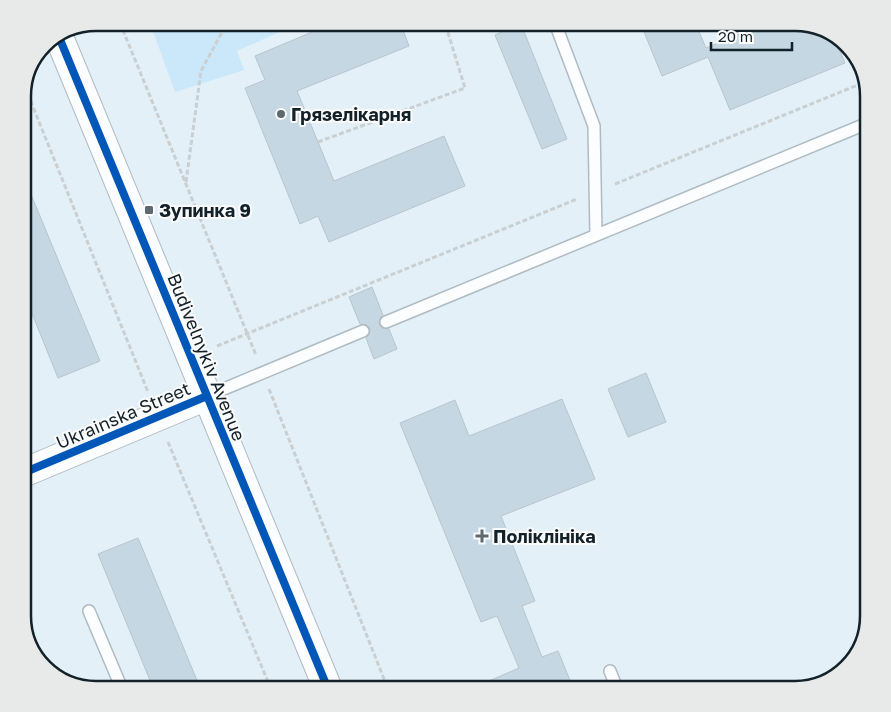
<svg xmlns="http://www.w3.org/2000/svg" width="891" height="712" viewBox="0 0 891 712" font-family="'Golos Text',sans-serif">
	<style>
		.green { fill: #cae8f9 }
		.building { fill: #c5d7e2; stroke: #b9c5cc }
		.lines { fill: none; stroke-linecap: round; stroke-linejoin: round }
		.service-casing { stroke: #afbbc2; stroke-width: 14 }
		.tertiary-casing { stroke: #afbbc2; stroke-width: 30 }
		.path { stroke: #cacfd1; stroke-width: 3; stroke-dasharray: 5 2.5; stroke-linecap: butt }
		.service { stroke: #fbfdfe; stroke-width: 11 }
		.tertiary { stroke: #fbfdfe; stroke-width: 28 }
		.cycleway-casing { stroke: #fbfbfb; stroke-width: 11 }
		.cycleway { stroke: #0057b8; stroke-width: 8 }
		.poi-dot { fill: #5c6971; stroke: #fbfbfb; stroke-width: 2 }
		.labels { text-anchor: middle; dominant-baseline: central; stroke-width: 4; stroke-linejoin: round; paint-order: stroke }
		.poi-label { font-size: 18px; font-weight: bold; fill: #132129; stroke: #fbfbfb; text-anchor: start }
		.street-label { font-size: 18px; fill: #132129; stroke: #fbfbfb }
		.rim { fill: none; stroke: #132129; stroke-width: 2.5 }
	</style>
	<rect width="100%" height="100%" fill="#e4f0f7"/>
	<!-- green -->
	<path class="green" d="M150,23H300L237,51L244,70L175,92Z"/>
	<!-- building -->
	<path class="building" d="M336,22H400L409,46L297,91L334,181L444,136L465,186L329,242L318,216L300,224L245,88L265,80L255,56Z
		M640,22H695L706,48L769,22H795L834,37L845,63L730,110L708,57L662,76Z
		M521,24L567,139L542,149L495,35Z
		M23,175L100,361L58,378L23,291Z
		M372,287L383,315L380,318L379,324L382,328L389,329L397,349L374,359L366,338L369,335L370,329L367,325L360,324L349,297Z
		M646,373L666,422L628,437L608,389Z
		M562,399L595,479L501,516L535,601L522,606L542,657L558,651L574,690H468L519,668L497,616L481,622L400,423L455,400L469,436Z
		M138,538L201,690H154L98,554Z"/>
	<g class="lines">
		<!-- service casing -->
		<g class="service-casing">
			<path id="service" d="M555,23L594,126L596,235
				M386,322L868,123
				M207,396L363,331
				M89,611L122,689
				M610,671L617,689"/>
		</g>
		<!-- tertiary casing -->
		<g class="tertiary-casing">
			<path id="tertiary" d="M59,37L328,689
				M23,473L207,396"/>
		</g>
		<!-- path -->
		<path class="path" d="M120,23L256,355
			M25,87L148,392
			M318,142L465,88L445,23
			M186,182L201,71L227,23
			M615,184L865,82
			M217,346L577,199
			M269,389L388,689
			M168,442L271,689"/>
		<!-- service -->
		<use href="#service" class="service"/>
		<!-- tertiary -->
		<use href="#tertiary" class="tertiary"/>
		<!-- cycleway casing -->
		<g class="cycleway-casing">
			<path id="cycleway" d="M59,37L328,689
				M23,473L207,396"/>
		</g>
		<!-- cycleway -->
		<use href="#cycleway" class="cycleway"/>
	</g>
	<!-- markers -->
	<g class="poi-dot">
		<circle cx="281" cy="114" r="5"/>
		<rect x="144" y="205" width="10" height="10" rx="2.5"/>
		<path d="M479.5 528.5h5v5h5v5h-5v5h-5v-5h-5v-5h5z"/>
	</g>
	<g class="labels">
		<!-- poi labels -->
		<g class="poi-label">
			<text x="291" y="114">Грязелікарня</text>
			<text x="159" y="210">Зупинка 9</text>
			<text x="493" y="536">Поліклініка</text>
		</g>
		<!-- street labels -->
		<g class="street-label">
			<text transform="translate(207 357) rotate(68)">Budivelnykiv Avenue</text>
			<text transform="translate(123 415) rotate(-23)">Ukrainska Street</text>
		</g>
	</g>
	<!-- crop -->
	<path d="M0 0H891V712H0ZM96 31H795A65 65 0 0 1 860 96V616A65 65 0 0 1 795 681H96A65 65 0 0 1 31 616V96A65 65 0 0 1 96 31Z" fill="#e8eaea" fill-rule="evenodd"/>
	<path class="rim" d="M96 31H795A65 65 0 0 1 860 96V616A65 65 0 0 1 795 681H96A65 65 0 0 1 31 616V96A65 65 0 0 1 96 31Z"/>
	<!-- scale -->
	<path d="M711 42v8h81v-8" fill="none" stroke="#132129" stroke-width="2.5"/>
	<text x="718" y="42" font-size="15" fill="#132129" stroke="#fbfbfb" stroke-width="4" paint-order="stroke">20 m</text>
</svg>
